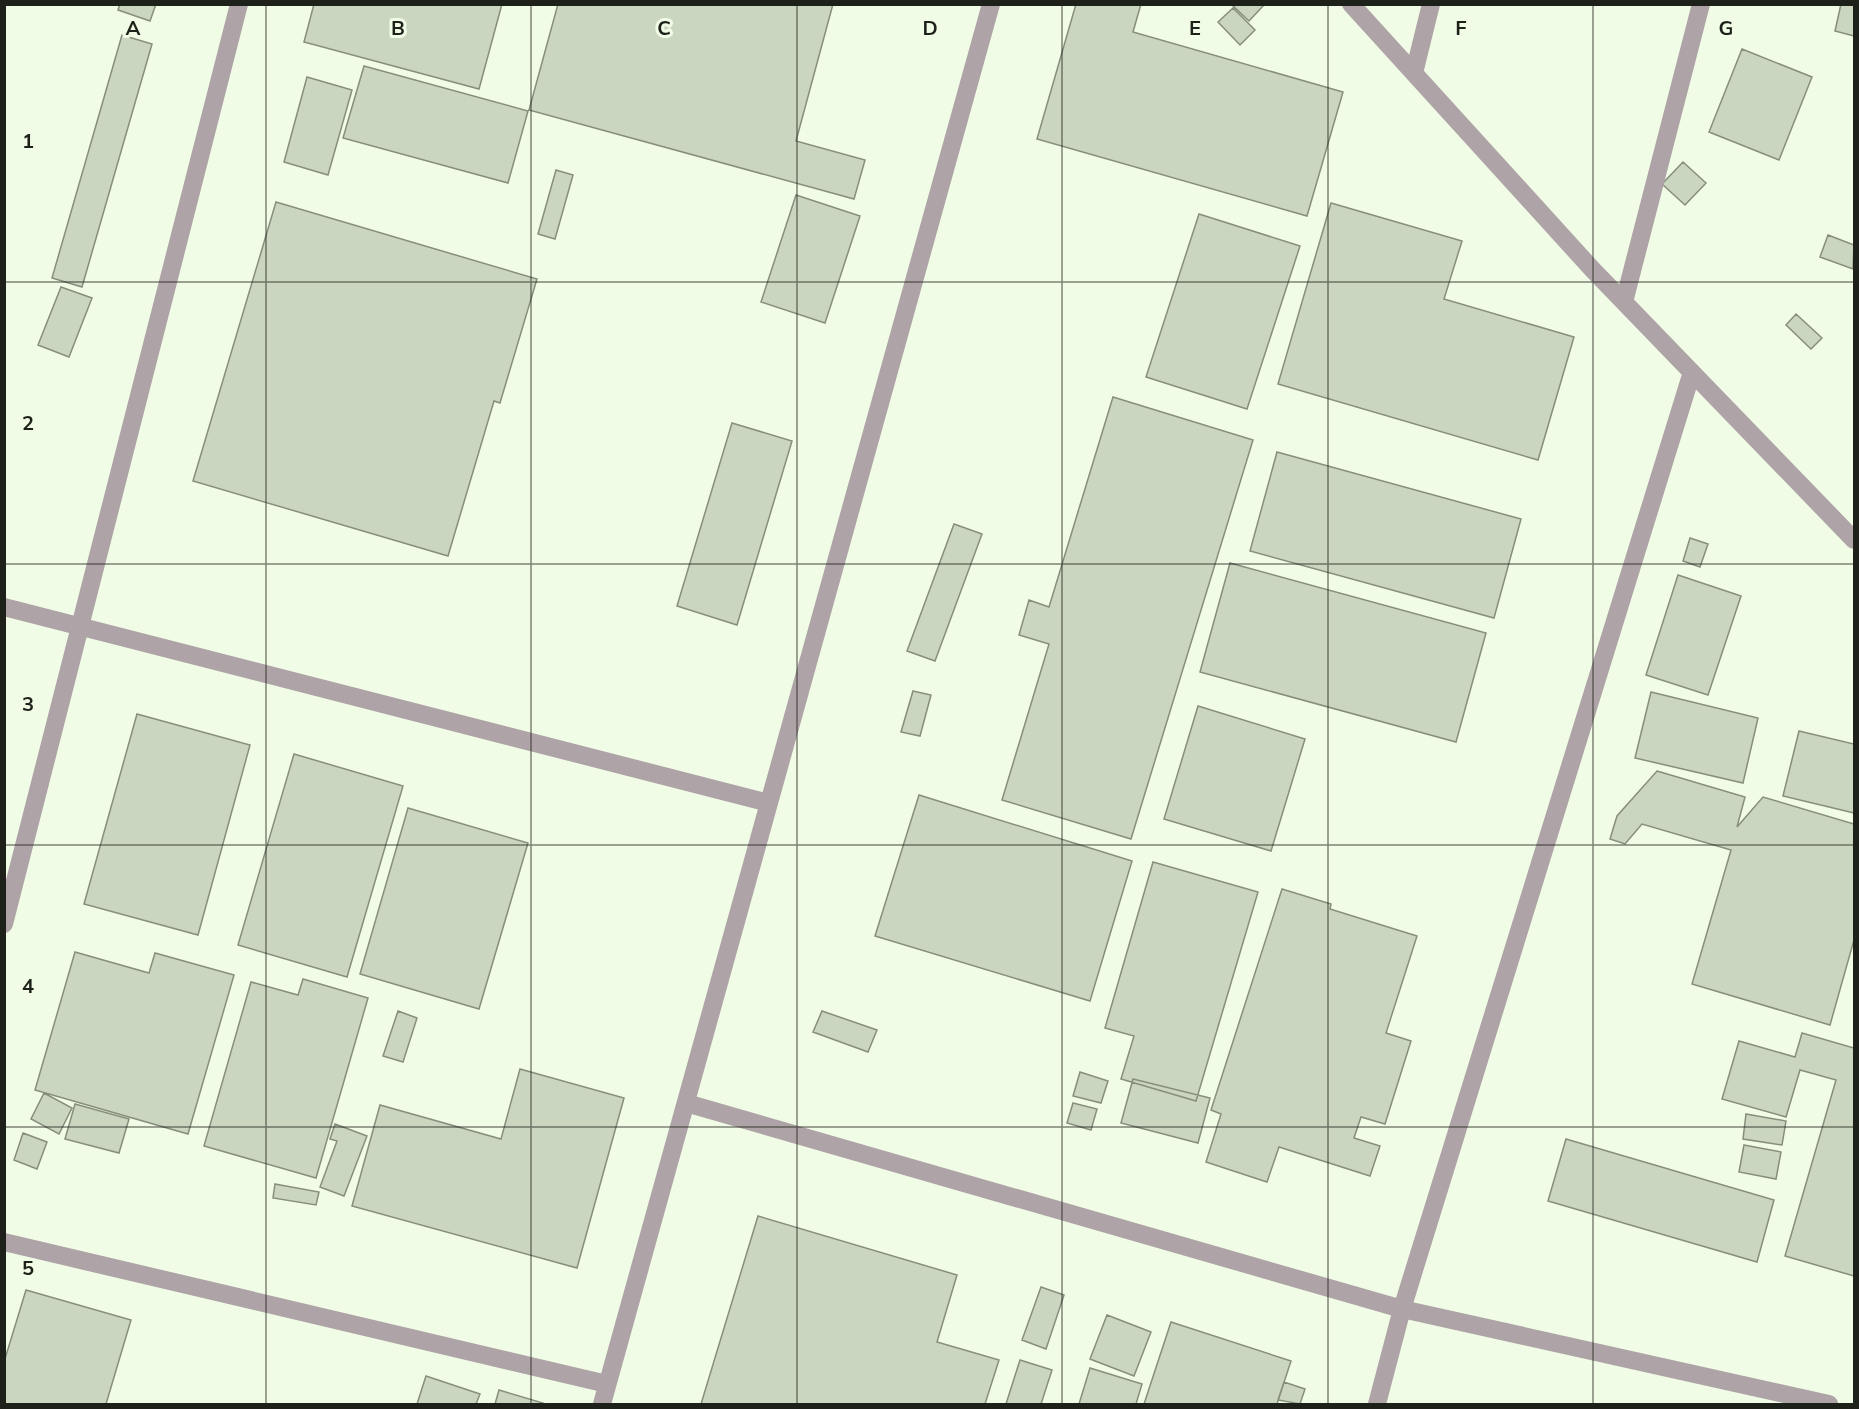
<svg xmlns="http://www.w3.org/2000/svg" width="1859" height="1409" viewBox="0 0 1859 1409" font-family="Mulish,sans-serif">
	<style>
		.building { fill: #cbd6c1; stroke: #858f7b; stroke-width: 1.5 }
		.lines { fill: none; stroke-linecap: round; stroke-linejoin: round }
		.minor { stroke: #aea3a6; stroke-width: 18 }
		.grid { fill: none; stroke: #1d2119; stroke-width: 1.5; stroke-opacity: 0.55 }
		.grid-label { font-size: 20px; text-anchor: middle; font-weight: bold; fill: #1d2119; stroke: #f1fce6; stroke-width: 6; stroke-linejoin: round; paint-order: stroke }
	</style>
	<rect width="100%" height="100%" fill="#f1fce6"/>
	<!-- building -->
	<path class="building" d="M120,4H156L150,21L118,10Z
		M314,4H502L479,89L304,42Z
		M558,4H833L796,141L865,160L854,199L529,110Z
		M1076,4H1141L1133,32L1343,92L1307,216L1037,139Z
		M1231,4H1261L1263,6L1249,21Z
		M1841,4H1854V36L1835,31Z
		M1233,8L1255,30L1240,45L1218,22Z
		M122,35L152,44L82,287L52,278Z
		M1742,49L1812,77L1779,160L1709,132Z
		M364,66L528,111L508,183L343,138Z
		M307,77L352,90L328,175L284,162Z
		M1683,162L1706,183L1685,205L1662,184Z
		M556,170L573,175L555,239L538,234Z
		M796,195L860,216L825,323L761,302Z
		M276,202L537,279L500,403L494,401L448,556L193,481Z
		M1331,203L1462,241L1444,299L1574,337L1538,460L1278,384Z
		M1199,214L1300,246L1247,409L1146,377Z
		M1828,235L1854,245L1853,269L1820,257Z
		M61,287L92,298L69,357L38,345Z
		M1796,314L1822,338L1811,349L1786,325Z
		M1113,397L1253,440L1131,839L1002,800L1049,644L1019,635L1029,600L1049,607Z
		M732,423L792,441L737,625L677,606Z
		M1277,452L1521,519L1494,618L1250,551Z
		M954,524L982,534L935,661L907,651Z
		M1690,538L1708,544L1700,567L1683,561Z
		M1230,563L1486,633L1456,742L1200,672Z
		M1678,575L1741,596L1708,695L1646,675Z
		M913,691L931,695L920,736L901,732Z
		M1651,692L1758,718L1743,783L1635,758Z
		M1198,706L1305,739L1271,851L1164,819Z
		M137,714L250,745L198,935L84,904Z
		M1799,731L1854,744V813L1783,796Z
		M294,754L403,786L347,977L238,945Z
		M1657,771L1745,797L1737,827L1763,797L1854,824V940L1830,1025L1692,984L1731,850L1642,824L1625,844L1610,839L1617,816Z
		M919,795L1132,861L1090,1001L875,936Z
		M408,808L528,843L479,1009L360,974Z
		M1153,862L1258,892L1196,1101L1121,1079L1134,1036L1105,1028Z
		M1282,889L1331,904L1330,909L1417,936L1386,1033L1411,1041L1385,1124L1361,1117L1354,1138L1380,1146L1370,1176L1279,1147L1267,1182L1206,1162L1221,1114L1211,1110Z
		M75,952L149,973L155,953L234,975L188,1134L35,1090Z
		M303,979L368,998L316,1178L204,1146L251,982L298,995Z
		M398,1011L417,1018L403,1062L383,1056Z
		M822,1011L877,1030L868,1052L813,1032Z
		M1802,1033L1854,1048V1276L1785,1256L1836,1080L1800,1070L1786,1117L1722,1099L1739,1041L1795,1057Z
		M520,1069L624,1098L577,1268L352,1206L380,1105L501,1139Z
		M1080,1072L1108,1081L1101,1103L1073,1096Z
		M1133,1079L1210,1098L1198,1143L1121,1123Z
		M44,1093L72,1108L59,1134L31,1119Z
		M1073,1103L1097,1109L1091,1130L1067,1123Z
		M75,1104L129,1119L119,1153L65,1139Z
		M1746,1114L1786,1121L1782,1145L1743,1139Z
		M335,1124L367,1136L344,1196L320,1187L337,1141L330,1139Z
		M23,1133L47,1142L37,1169L14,1160Z
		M1566,1139L1774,1200L1757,1262L1548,1201Z
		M1744,1145L1781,1152L1776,1179L1739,1172Z
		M275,1184L319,1192L316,1205L273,1198Z
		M758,1216L957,1275L937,1342L999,1360L985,1404H701Z
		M1041,1287L1064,1295L1046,1349L1022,1340Z
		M26,1290L131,1320L106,1404H4V1362Z
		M1107,1315L1151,1332L1134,1376L1090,1359Z
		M1171,1322L1291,1361L1277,1404H1144Z
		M1020,1360L1052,1370L1041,1404H1006Z
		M1090,1368L1142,1384L1136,1404H1079Z
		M426,1376L480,1394L476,1404H417Z
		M1284,1382L1305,1389L1300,1404L1278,1400Z
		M499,1390L543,1403L542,1404H495Z"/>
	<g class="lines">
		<!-- minor -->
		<path class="minor" d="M1351,4L1592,269L1854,540
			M1414,73L1431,4
			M1624,302L1701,4
			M4,607L769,803
			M4,924L239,4
			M686,1103L1402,1309L1829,1404
			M4,1242L607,1384
			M602,1404L991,4
			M1377,1404L1402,1309L1692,372"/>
	</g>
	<!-- grid -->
	<path class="grid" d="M266,4V1404M531,4V1404M797,4V1404M1062,4V1404M1328,4V1404M1593,4V1404M4,282H1854M4,564H1854M4,845H1854M4,1127H1854"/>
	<g class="grid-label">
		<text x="133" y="35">A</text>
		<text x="398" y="35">B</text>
		<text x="664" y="35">C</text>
		<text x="930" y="35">D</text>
		<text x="1195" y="35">E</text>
		<text x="1461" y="35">F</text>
		<text x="1726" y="35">G</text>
		<text x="28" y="148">1</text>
		<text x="28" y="430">2</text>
		<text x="28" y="711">3</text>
		<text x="28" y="993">4</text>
		<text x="28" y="1275">5</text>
	</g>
	<!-- border -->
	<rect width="1859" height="1409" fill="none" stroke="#1d2119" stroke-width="12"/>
</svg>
